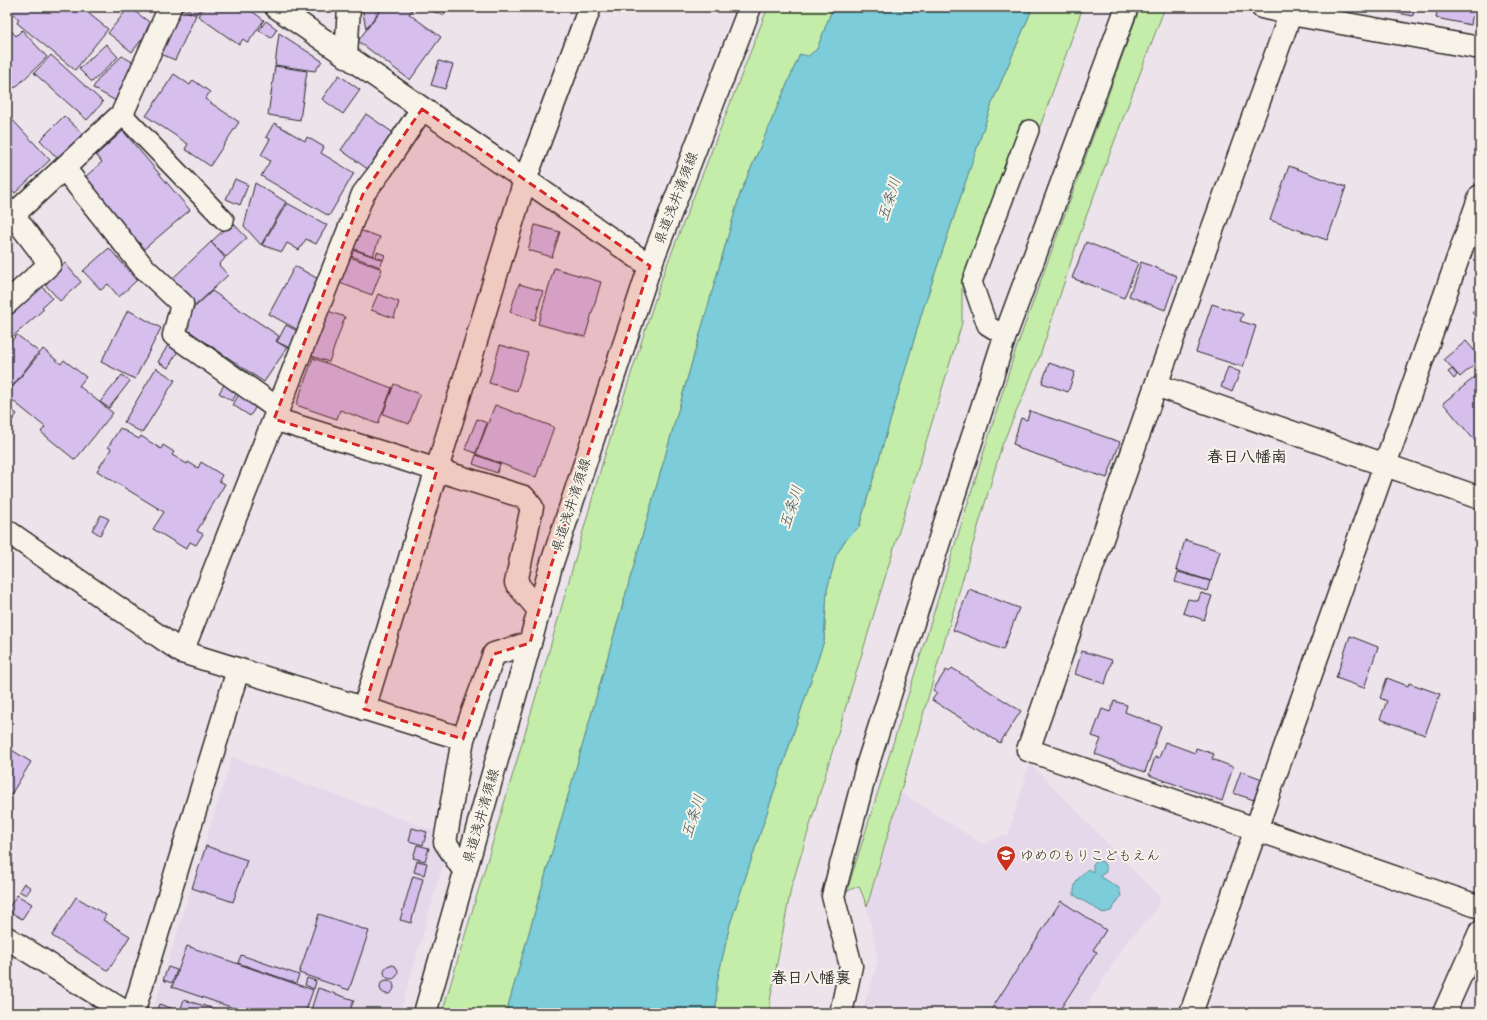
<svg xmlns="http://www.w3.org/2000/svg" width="1487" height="1020" viewBox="0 0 1487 1020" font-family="Itim,'Klee One',sans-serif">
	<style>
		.built { fill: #e6d8eb }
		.green { fill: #c3eda9; stroke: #778c6a }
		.water { fill: #7cccd9; stroke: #5c8c93 }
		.building { fill: #d6beed; stroke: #2b2b2b }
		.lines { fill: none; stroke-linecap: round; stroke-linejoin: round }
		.service-casing { stroke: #2b2b2b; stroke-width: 22 }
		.minor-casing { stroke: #2b2b2b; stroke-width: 25 }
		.secondary-casing { stroke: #2b2b2b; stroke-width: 25 }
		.service { stroke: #f7f3e8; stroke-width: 19 }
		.minor { stroke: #f7f3e8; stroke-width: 22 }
		.secondary { stroke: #f7f3e8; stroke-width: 22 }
		.marked { fill: #d62828; fill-opacity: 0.2; stroke: #d62828; stroke-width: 3; stroke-dasharray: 8 5; stroke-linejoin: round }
		.labels { text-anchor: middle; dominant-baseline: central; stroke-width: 4; stroke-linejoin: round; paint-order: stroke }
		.street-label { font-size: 14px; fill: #2b2b2b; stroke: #f7f3e8 }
		.poi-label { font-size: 14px; fill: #2b2b2b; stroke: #f7f3e8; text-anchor: start }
		.water-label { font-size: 15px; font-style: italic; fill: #435b5f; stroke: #f7f3e8 }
		.quarter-label { font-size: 16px; font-weight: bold; fill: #2b2b2b; stroke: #f7f3e8 }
	</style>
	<rect width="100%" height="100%" fill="#ede3ea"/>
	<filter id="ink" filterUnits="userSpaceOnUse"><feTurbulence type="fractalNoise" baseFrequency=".025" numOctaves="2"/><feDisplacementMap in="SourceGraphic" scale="8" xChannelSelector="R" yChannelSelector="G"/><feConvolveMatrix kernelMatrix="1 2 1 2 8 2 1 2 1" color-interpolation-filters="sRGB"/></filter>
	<g filter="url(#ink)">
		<!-- built -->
		<path class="built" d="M232,757L434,831L432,847L444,862L400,1013H152Z
			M1030,763L1161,899L1154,912L1126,943L1082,1013H862L878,961L867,906L900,792L984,845L997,837L1008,835Z"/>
		<!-- green -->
		<path class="green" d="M768,7H833L817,49L808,57L800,54L740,194L506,1013H442L541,679L603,461L663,275Z
			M1033,7H1083L1040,127L1022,120L962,282V323L791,888L770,1001V1013H716L717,982L730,924L824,641L827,590L836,555L844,542L859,527L923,309L992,103Z
			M1140,7H1165L1084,222L1040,356L1002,445L867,906L859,886L847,891L1016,349Z"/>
		<!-- water -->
		<path class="water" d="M833,7H1033L992,103L923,309L859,527L844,542L836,556L827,590L824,641L730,924L717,982L716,1013H506L740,194L800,54L808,56L817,49Z
			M1097,861L1103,862L1106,867V872L1100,876L1119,888L1121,896L1111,911L1103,913L1074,895C1073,884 1079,876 1088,869L1093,872V864Z"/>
		<!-- building -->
		<path class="building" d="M7,7H84L83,9L108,29L75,70L17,23L19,19L7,9Z
			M129,7L153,25L132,52L108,33Z
			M183,7H201L197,14Z
			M204,7H246L264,20L248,43L243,39L239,45L198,16Z
			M362,7H382L366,29Z
			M383,7H414L409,14L441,37L410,80L358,41Z
			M419,7H447L444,15Z
			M1389,7H1414L1413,16L1388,11Z
			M1416,7H1429V10Z
			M1438,7H1480V18L1472,17L1471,25L1436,18Z
			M182,9L196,15L175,60L161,54Z
			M266,21L277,29L271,38L259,30Z
			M7,26L16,36L22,30L47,57L15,88L7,80Z
			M279,33L322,61L315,71L275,65Z
			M106,44L118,57L92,82L79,69Z
			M51,55L103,102L87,120L34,73Z
			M122,56L136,64L116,101L93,88L99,78Z
			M439,61L453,65L445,89L431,85Z
			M275,66L307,71L300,120L268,115Z
			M174,74L190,85L193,80L210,92L205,99L239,122L210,166L185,149L188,144L146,116Z
			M339,75L360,90L343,114L322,99Z
			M7,114L50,160L15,193L7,185Z
			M366,114L395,134L369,170L341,150Z
			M64,116L83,134L57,158L40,140Z
			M274,123L305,141L307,137L324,147L321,153L354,173L329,216L261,176L270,161L261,155L270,139L266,137Z
			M123,131L190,210L144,249L84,178L102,162L96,155Z
			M1289,166L1346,187L1327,240L1270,220Z
			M235,179L248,185L240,205L226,199Z
			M255,183L286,202L261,245L244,226Z
			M287,203L327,225L316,244L306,239L299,250L287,243L282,252L262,245Z
			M232,222L247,238L226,257L211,242Z
			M535,225L560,232L552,257L528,250Z
			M359,230L380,237L373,256L352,248Z
			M211,242L225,258L219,265L228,275L195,306L171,280Z
			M1086,242L1138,263L1124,298L1072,278Z
			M109,248L137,280L119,297L108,284L101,290L83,271Z
			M352,249L383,260L380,267L349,255Z
			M377,252L385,255L383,260L376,257Z
			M347,256L382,269L372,295L337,282Z
			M1141,262L1177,276L1165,310L1129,296Z
			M65,263L81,282L60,301L43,282Z
			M295,266L320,280L298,330L269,314Z
			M554,268L601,282L585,337L538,324Z
			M40,284L52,298L42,307L44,309L10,339L7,335V313Z
			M519,284L543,291L535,320L510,312Z
			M212,291L279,336L276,341L287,348L264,382L186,329L193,309Z
			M378,294L399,302L394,318L371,310Z
			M1212,304L1243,314L1240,321L1256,326L1243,367L1196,352Z
			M1480,306V323L1472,312Z
			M322,309L345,317L329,362L306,354Z
			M128,310L161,328L135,379L101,362Z
			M286,325L299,332L290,348L277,342Z
			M17,335L39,352L11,388L7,385V338L11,341Z
			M1466,341L1480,357V360L1460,377L1444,359Z
			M168,345L178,351L168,368L158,362Z
			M500,345L528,353L517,391L489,383Z
			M43,349L61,364L64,360L86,377L79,386L113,413L75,460L41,432L45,427L7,396V394Z
			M313,358L392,388L378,424L340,410L337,419L296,405Z
			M1049,363L1075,372L1068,392L1042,383Z
			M1228,367L1240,372L1232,392L1221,387Z
			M156,368L175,380L142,433L124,422Z
			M1452,369L1457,375L1454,379L1448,372Z
			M1480,373V447L1443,403Z
			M122,375L130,381L109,408L100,402Z
			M394,384L420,394L409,424L383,414Z
			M224,385L237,393L232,401L219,393Z
			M239,394L257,405L250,416L233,405Z
			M495,405L554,427L536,477L476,454Z
			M10,409L17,414L9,424L7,423V413Z
			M1030,411L1120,442L1107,478L1017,448L1018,446L1013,444L1021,418L1027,420Z
			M477,419L487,423L476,453L465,449Z
			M120,428L139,439L141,436L161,449L163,445L174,452L172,455L187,464L188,462L198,468L201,462L222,475L219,481L225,484L197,531L203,534L196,545L190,542L186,549L153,529L164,512L97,471L111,449L108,447Z
			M476,455L500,464L497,473L473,464Z
			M101,515L109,519L100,535L92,530Z
			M1185,540L1220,551L1211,581L1176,570Z
			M1178,572L1210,581L1207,591L1175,582Z
			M969,589L1019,608L1003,650L953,630Z
			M1201,593L1212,596L1204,620L1183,613L1188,599L1198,601Z
			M1350,636L1378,647L1364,688L1336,678Z
			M1082,651L1112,660L1105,684L1075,674Z
			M952,668L1021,711L1000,743L932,700L937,693L933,690L946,670L949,672Z
			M1387,678L1408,686L1409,683L1440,694L1425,735L1380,719L1387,701L1380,698Z
			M1114,701L1127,705L1125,712L1161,726L1145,772L1095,754L1101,739L1092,736L1102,709L1110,712Z
			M1165,742L1195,753L1196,748L1214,754L1212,759L1233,767L1222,801L1149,775L1155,757L1159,758Z
			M7,747L31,762L10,796L7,795Z
			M1241,771L1262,779L1254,800L1233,793Z
			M412,828L427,832L423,845L409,841Z
			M417,845L429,848L425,861L413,858Z
			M206,846L247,860L233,902L192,888Z
			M417,861L427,863L424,875L414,872Z
			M413,876L423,879L411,923L400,920Z
			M24,883L31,888L26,895L19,891Z
			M17,895L32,904L22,919L7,910Z
			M76,897L106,915L103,920L130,936L108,971L52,936Z
			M1061,901L1106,930L1093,950L1097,952L1061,1008L1068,1012L989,1013Z
			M319,914L369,931L349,990L299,973Z
			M187,946L313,990L305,1013H248L172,987Z
			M241,955L299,975L296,983L238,963Z
			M384 972a7 7 0 1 1 14 0a7 7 0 1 1-14 0Z
			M168,967L177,970L172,983L163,980Z
			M307,978L316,981L314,989L305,985Z
			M380 987a7 7 0 1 1 14 0a7 7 0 1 1-14 0Z
			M318,988L354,1000L349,1013H310Z
			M184,1000L229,1013H156L159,1004L180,1011Z"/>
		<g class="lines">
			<!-- service casing -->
			<g class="service-casing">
				<path id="service" d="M122,114L224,220
					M1005,336L987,325L972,282L1029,130"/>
			</g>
			<!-- minor casing -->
			<g class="minor-casing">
				<path id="minor" d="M276,7L650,266
					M1262,7L1291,14L1480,48
					M1293,7L1156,385L1028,750L1480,907
					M346,56L349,7
					M64,168L143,267L182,304L174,335L278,409
					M7,303L50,264L13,215L122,114L170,7
					M1156,385L1480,498
					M274,419L524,497L532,507L516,583L539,610
					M7,531L182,652L463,739L494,654L530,643
					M182,652L363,194L382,169L422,109
					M364,709L525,180L590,7
					M463,739L445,842L465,872
					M7,938L127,1013
					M133,1013L238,670
					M841,1013L851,966L833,896L867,766L1005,336L1127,7
					M1191,1013L1480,196
					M1444,1013L1480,932"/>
			</g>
			<!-- secondary casing -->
			<g class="secondary-casing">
				<path id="secondary" d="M425,1013L530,643L551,566L650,266L750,7"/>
			</g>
			<!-- service -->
			<use href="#service" class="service"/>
			<!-- minor -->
			<use href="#minor" class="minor"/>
			<!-- secondary -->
			<use href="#secondary" class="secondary"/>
		</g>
	</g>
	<!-- marked area -->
	<path class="marked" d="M422,109L650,266L551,566L530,643L494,654L463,739L364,709L437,470L274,419L363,194Z"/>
	<!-- icons -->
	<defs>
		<g id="school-pin" transform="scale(1)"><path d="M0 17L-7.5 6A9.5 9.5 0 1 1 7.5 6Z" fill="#c8321e" stroke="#f7f3e8"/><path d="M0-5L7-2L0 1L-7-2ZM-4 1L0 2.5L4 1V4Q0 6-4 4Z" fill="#fff"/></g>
	</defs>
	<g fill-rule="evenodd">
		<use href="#school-pin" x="1006" y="855"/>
	</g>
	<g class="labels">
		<!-- street labels -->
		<g class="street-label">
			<text transform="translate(676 198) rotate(-69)">県道浅井清須線</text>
			<text transform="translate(571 505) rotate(-72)">県道浅井清須線</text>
			<text transform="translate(481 816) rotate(-74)">県道浅井清須線</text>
		</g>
		<!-- poi labels -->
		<g class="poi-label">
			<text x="1020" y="855">ゆめのもりこどもえん</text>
		</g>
		<!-- water labels -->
		<g class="water-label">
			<text transform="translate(889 199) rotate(-72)">五条川</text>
			<text transform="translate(791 507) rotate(-72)">五条川</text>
			<text transform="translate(693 816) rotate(-72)">五条川</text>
		</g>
		<!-- quarter labels -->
		<g class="quarter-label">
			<text x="1247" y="456">春日八幡南</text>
			<text x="811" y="977">春日八幡裏</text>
		</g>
	</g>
	<!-- margin -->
	<rect width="1487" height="1020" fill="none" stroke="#f7f3e8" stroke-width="24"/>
	<rect x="12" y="12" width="1463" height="996" fill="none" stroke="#2b2b2b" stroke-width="1.5" filter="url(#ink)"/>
</svg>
